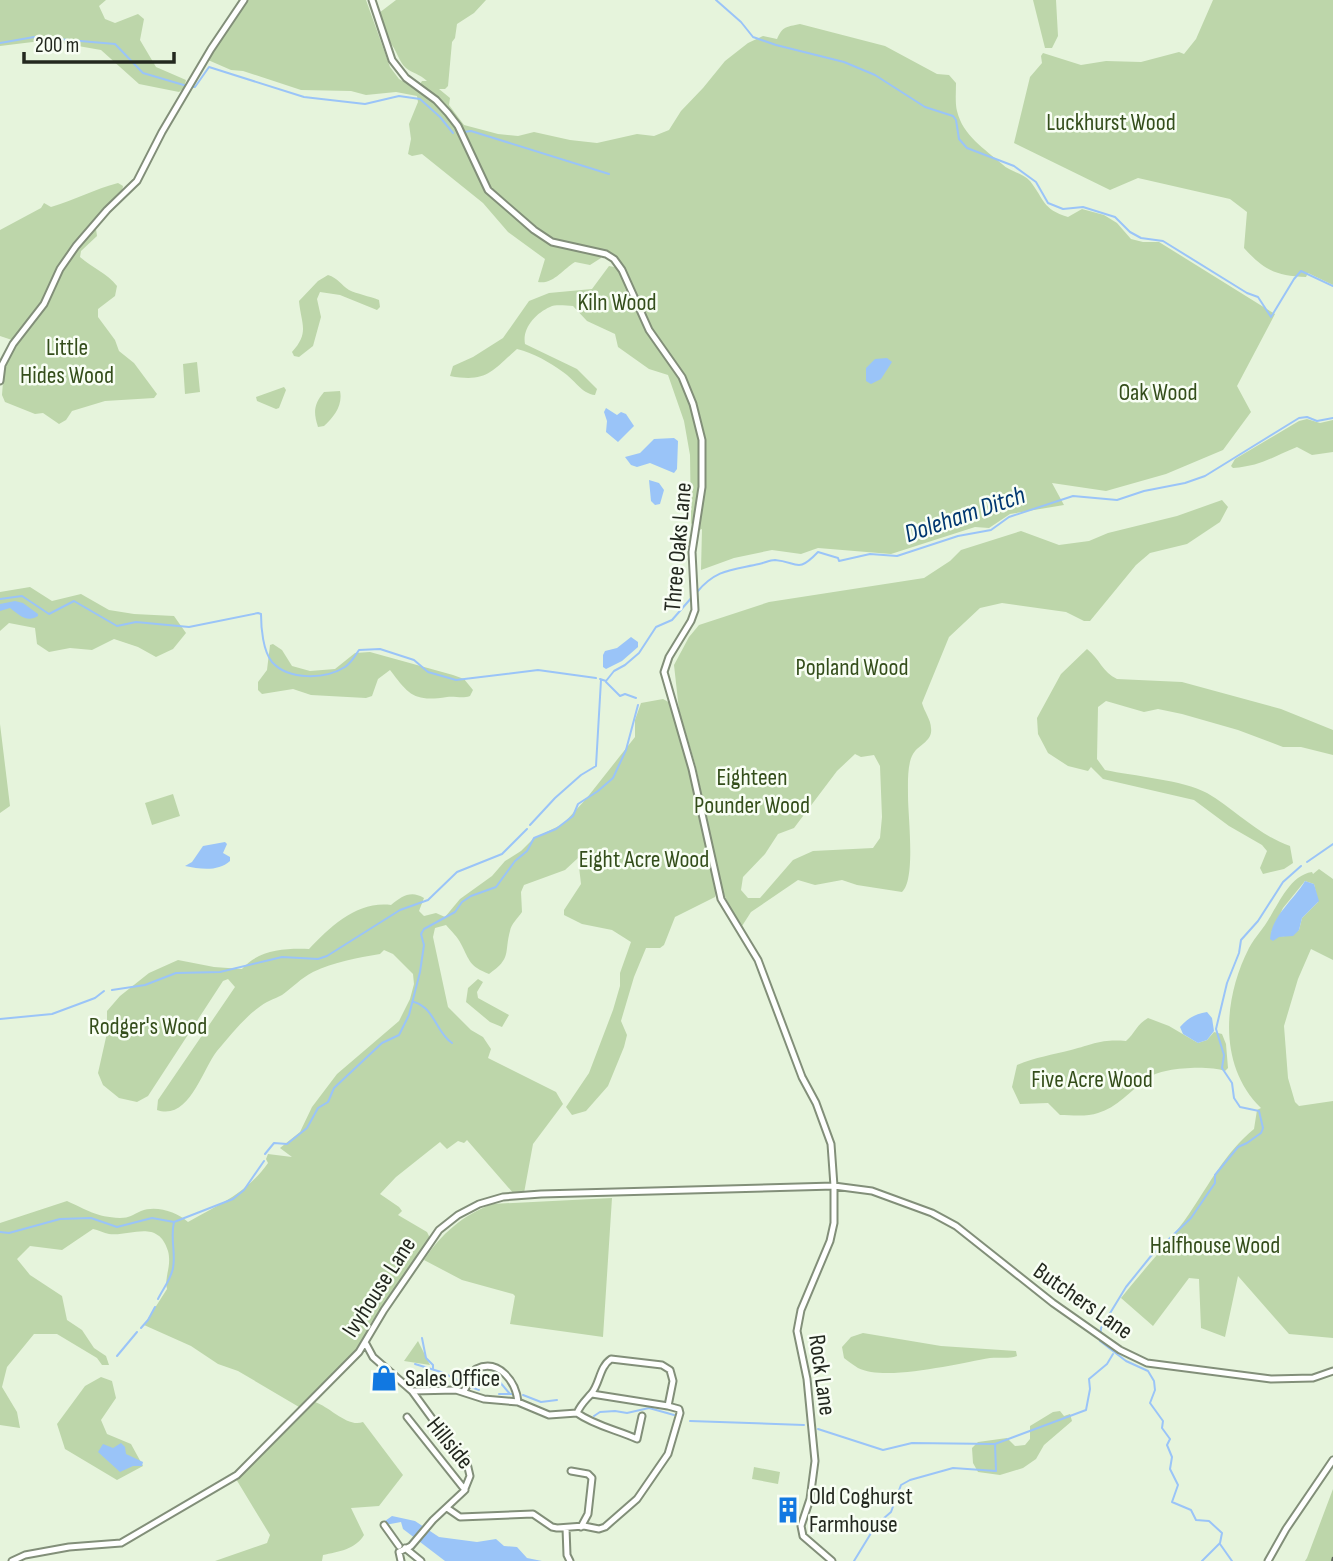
<svg xmlns="http://www.w3.org/2000/svg" width="1333" height="1561" viewBox="0 0 1333 1561" font-family="'Sofia Sans Condensed',sans-serif">
	<style>
		.green { fill: #bdd6aa; fill-rule: evenodd }
		.water { fill: #9ac4f8 }
		.lines { fill: none; stroke-linecap: round; stroke-linejoin: round }
		.stream { stroke: #9ac4f8; stroke-width: 2 }
		.minor-casing { stroke: #828f79; stroke-width: 9 }
		.minor { stroke: #fff; stroke-width: 5 }
		.rail { stroke: #5c6457; stroke-width: 2; stroke-dasharray: 14 7; stroke-linecap: butt }
		.labels { text-anchor: middle; dominant-baseline: central; stroke-width: 5; stroke-linejoin: round; paint-order: stroke }
		.park-label { font-size: 24px; fill: #344e1b; stroke: #f8fef4 }
		.street-label { font-size: 24px; fill: #23281f; stroke: #f8fef4 }
		.poi-label { font-size: 24px; fill: #23281f; stroke: #f8fef4; text-anchor: start }
		.water-label { font-size: 26px; font-style: italic; fill: #003770; stroke: #f8fef4 }
	</style>
	<rect width="100%" height="100%" fill="#e6f4dc"/>
	<!-- green -->
	<path class="green" d="M0,0H106L99,6L105,19L115,23L138,14L144,19L140,40L156,67L186,80L184,88L179,92L139,84L101,50L61,43L50,50L41,41L0,46Z
		M246,0H366L390,67L399,79L417,89L422,81H427C420,74 412,73 406,68C398,61 397,49 389,42L379,13L396,0H486L474,13L457,24L455,38L452,42L448,86L445,89H439L450,98L449,105L464,125L498,134L518,136L534,132L570,140L597,143L637,134L654,136L669,130L681,111L703,88L725,61L748,43L763,36L777,39C783,26 786,27 800,24L885,46L937,74L949,75L956,83C956,92 955,103 957,111C963,136 985,149 1002,164C1010,172 1023,173 1030,181C1045,200 1042,209 1068,217L1082,209L1104,215L1117,223L1131,239L1143,242H1159L1275,314L1237,386L1251,412L1223,450L1166,474L1106,491L1052,483L1064,505L1010,514L989,528L975,527L891,554L818,548L801,554L772,550L734,558L701,570L702,529L697,531L691,523L690,455L684,421L668,375L649,369L618,347L615,334L587,321L573,306C566,306 556,304 550,307C536,313 522,328 525,344L577,369L597,389L595,395C582,394 574,379 563,372C549,362 534,353 517,349C492,371 487,383 450,376L453,366L473,357L503,338L529,301L549,293L592,289L609,266L625,269C619,258 613,253 601,250V258L590,265L575,262C563,269 553,285 538,282L545,259L508,232L483,203L422,154L412,156L408,154L411,139L409,124L418,102L417,96L396,92L366,95L351,91L301,90L243,71L231,70L208,60Z
		M1033,0H1056L1058,36L1052,48H1045Z
		M1213,0H1333V285L1308,273L1306,277C1276,276 1264,270 1244,248L1247,212L1230,199L1138,178L1110,190L1014,143L1030,77L1042,63L1041,56L1043,53L1081,65L1106,61L1141,62L1179,52L1184,54L1196,39Z
		M118,183L123,186L122,192L107,205L65,257L52,278L44,299L12,340L0,336V230L41,208L44,203L51,207C74,200 95,189 118,183Z
		M96,229L97,236L81,251L80,257C92,268 107,273 117,286L115,296L98,309V317L115,340L119,351L134,363L157,394L154,398L105,401L72,411L66,420L59,424L43,413L35,414L5,402L2,395L4,369L14,349L40,315L66,263L92,230Z
		M328,275C338,278 341,285 349,290C357,294 369,296 379,300L380,307L377,310L340,295L320,292L317,299L321,317L313,346L299,357L294,356L292,352C310,332 301,324 299,301L318,281Z
		M197,362L200,392L185,394L183,364Z
		M284,387L286,390L279,408L276,409L257,401L256,397Z
		M340,391C343,405 334,417 324,426L318,427C313,412 314,404 324,392Z
		M1307,419L1320,423L1333,420V452L1312,455L1297,447C1272,457 1261,466 1233,468L1231,466L1235,459L1299,421Z
		M1222,500L1228,507L1220,522L1187,544L1150,553L1136,565L1090,621H1084L1066,612L1002,603L980,608L949,637L922,703C924,711 931,720 931,728C933,741 919,744 913,754C907,764 908,784 908,796C908,817 916,880 902,892L857,885L842,880L815,885L798,880L751,912L742,926H738L720,885L696,767L679,710L674,665L689,637L699,625L769,602L924,578L950,561L961,550L1021,531L1059,545L1089,541L1108,533L1177,516ZM855,754L861,757L874,755L880,766L882,817L880,838L873,848L813,851L793,860L760,898H748L741,890L743,877L765,854L778,834L794,828L837,771Z
		M30,587L52,601L81,594L109,610L134,614L174,616L186,633L173,649L156,657L138,647L114,639L92,650L70,648L49,652L37,644L35,628L9,623L0,631V592Z
		M273,644L282,650L292,666L310,671L335,669L355,653L370,652L453,675L464,679L473,690L470,696C462,699 456,696 447,697C414,702 409,695 390,670L378,679L372,696L366,698L311,695L293,689L262,694L258,690V682L267,670L270,645Z
		M1087,649C1099,658 1103,673 1117,679L1182,682L1281,709L1333,730V755L1301,747H1283L1238,730L1182,714L1158,709L1144,712L1106,701L1098,707L1097,759L1105,770C1133,776 1183,780 1207,793C1236,810 1258,835 1290,846L1293,863L1284,869L1263,874L1260,868L1267,851L1262,845L1229,826L1194,800L1103,779L1091,767L1088,771L1068,766L1048,753L1038,734L1037,718L1061,674Z
		M663,699L672,704L684,742L717,889L715,897L675,917L664,945L660,948H646L634,977L621,1021L627,1035L624,1047L608,1086L586,1111L572,1115L566,1107L589,1073L613,1010L620,986V973L631,942L612,930L582,924L564,915V910L581,884L578,858L565,870L524,885L521,892L522,912C518,918 511,924 510,931C504,953 512,958 489,974C469,966 470,961 461,944C458,937 451,931 446,925L435,928L433,937L448,1007L471,1030L483,1037L491,1049L488,1058L556,1092L563,1104L533,1144L524,1193L514,1194L467,1140L464,1143L458,1141L447,1149L440,1142L396,1177L380,1194L399,1207L402,1211L398,1215L427,1232L430,1238L371,1323L361,1345L299,1407L238,1371L218,1364L191,1346L144,1325L167,1289C164,1277 172,1266 168,1251C158,1218 130,1237 109,1234C104,1233 98,1230 93,1229L62,1250L30,1246L17,1259L30,1275L62,1296L67,1320L82,1330L94,1348L106,1356L109,1365H102L97,1358L57,1334H34L7,1367L2,1387L17,1412L20,1428L0,1425V1223L67,1201C87,1210 96,1217 120,1218C130,1218 132,1215 141,1211C156,1205 177,1212 188,1222C219,1205 248,1192 268,1163L266,1159L268,1154L292,1157L280,1148L300,1132L312,1107L337,1074L399,1021L410,999L414,984L413,974L393,954L384,950L380,954C357,958 334,962 313,972C301,978 292,988 282,995C274,999 265,1002 258,1008C242,1020 230,1036 217,1051C202,1070 189,1121 157,1110L158,1100L235,987L228,979L223,981L148,1096L137,1102L119,1098L103,1085L98,1073L107,1033V1011L120,996L149,973L178,960L214,967L242,969C258,950 285,948 309,949C331,926 357,901 391,905C402,896 411,890 424,898L419,911L424,916L436,913L445,917L460,899L492,876L505,861L521,851L534,838L563,824L586,799L635,737V720L641,703Z
		M0,724L10,806L0,813Z
		M173,794L180,816L152,825L145,803Z
		M1319,869L1333,879V960L1311,949L1298,979L1284,1026L1288,1078L1295,1102L1299,1106L1333,1101V1338L1289,1334L1238,1276L1225,1337L1201,1328L1199,1279L1189,1278L1153,1326L1121,1298C1143,1270 1169,1243 1189,1214C1210,1183 1225,1153 1254,1129L1257,1110L1261,1108C1218,1066 1223,999 1249,948C1255,937 1264,928 1270,917C1280,901 1291,875 1312,872L1313,874ZM1305,881L1314,884L1318,902L1302,918L1299,930C1288,936 1282,939 1271,933L1283,908Z
		M478,979L483,982L477,992L478,998L509,1015L502,1027L490,1022L466,1002L468,988Z
		M1148,1018L1169,1026L1198,1043L1207,1040L1214,1032L1222,1034L1226,1044L1228,1068L1225,1071C1208,1065 1161,1067 1146,1079C1132,1090 1116,1108 1098,1113C1087,1117 1071,1115 1060,1115L1048,1103L1020,1104L1012,1087L1017,1065C1036,1057 1052,1055 1071,1050C1095,1044 1100,1039 1126,1041C1135,1033 1137,1024 1148,1018Z
		M612,1198L603,1337L510,1324L515,1296L513,1294L462,1280L424,1260C442,1233 462,1216 492,1204Z
		M863,1333L941,1346L1016,1351L1017,1356C1009,1359 999,1357 990,1358C959,1363 886,1382 858,1368C853,1365 848,1361 844,1358L842,1347L851,1337Z
		M418,1341L430,1365L404,1361Z
		M101,1377L112,1381L116,1398L101,1420L107,1434L131,1444L143,1466L117,1480L65,1449L57,1424L85,1386Z
		M315,1402C330,1407 348,1428 363,1422L403,1475L379,1506L351,1508L364,1535C356,1549 338,1552 323,1555L322,1561H215L267,1543L270,1535L236,1479Z
		M1060,1411L1064,1416L1070,1414L1072,1421L1044,1445L1036,1459L1023,1468L1000,1475L978,1472L973,1463L972,1448L978,1442L1007,1438L1015,1446L1025,1445L1030,1439V1426L1053,1412Z
		M754,1467L780,1472L778,1484L752,1479Z
		M1333,1489V1561H1305L1307,1558Z"/>
	<!-- water -->
	<path class="water" d="M887,358L892,362L881,379L871,384L866,381V368L875,359Z
		M606,408L617,415L621,412L626,414L634,426L618,442L606,432L607,421L604,412Z
		M674,438L678,441L677,469L674,473L650,463L637,467L631,465L625,457L640,453L654,439Z
		M649,480L659,483L664,490L660,504L655,505L651,501Z
		M15,601L23,603L38,614V616C27,623 19,615 10,608L0,611V604Z
		M631,637L638,642V647L622,661L606,669L603,667V655L605,651L617,648Z
		M225,842L227,844L223,853L230,857V861C218,872 200,869 185,866L192,862L203,846Z
		M1305,881L1314,884L1319,901L1302,918L1299,930L1293,936L1279,937L1273,941L1270,939C1272,915 1294,900 1305,881Z
		M1207,1012L1212,1018L1214,1031L1207,1040L1198,1043L1183,1034L1180,1027C1188,1018 1195,1014 1207,1012Z
		M121,1443L125,1447L126,1454L143,1462L142,1466H133L120,1472L98,1452L103,1444L113,1448Z
		M392,1516L415,1521L439,1537L477,1542L496,1539L504,1546L517,1547L527,1558L542,1561H445L403,1529L401,1522L385,1525V1521Z"/>
	<g class="lines">
		<!-- stream -->
		<path class="stream" d="M716,0L741,22L753,37L776,45L844,62L875,75L925,107L953,116L956,120L959,139L967,148L1014,166L1036,182L1048,203L1063,209L1083,207L1115,217L1130,232L1141,238L1163,241L1247,293L1258,297L1271,317L1294,279L1301,271L1333,286
			M0,43L34,37L115,44L143,73L187,86
			M193,87H195L209,67L304,97L365,104L399,96L420,99L440,117L453,133
			M464,132L471,131L609,174
			M697,592C716,569 732,570 759,564C764,563 770,560 775,560C798,562 797,574 818,552L838,558L839,561L870,554L897,556L958,536L991,530L1009,517L1073,496L1117,500L1144,491L1185,483L1205,476L1299,418L1307,417L1317,421L1333,418
			M0,599L22,596L49,614L74,601L117,626L136,622L189,627L258,613L261,614C261,628 263,651 272,662C289,681 326,679 345,667C351,663 355,656 359,650L380,649L414,660L428,672L456,680L538,670L596,678
			M600,679L606,681L614,671L625,665L639,653L656,627L672,620L693,596
			M606,682L620,696L625,694L636,698
			M530,825L555,798L581,775L596,766L601,680
			M1307,862L1333,844
			M112,990L145,985L176,973L220,972L282,957L318,959L327,956L400,910L428,900L457,872L502,854L527,829
			M414,1002C435,1008 436,1033 452,1043
			M0,1019L52,1014L95,998L104,991
			M265,1154L274,1143L287,1144L307,1128L318,1108L328,1102L334,1088L382,1043L399,1035L409,1015L420,972L424,945L421,934L424,929L455,912L462,902L471,896L496,887L515,861L527,851L534,838L556,829L573,816L578,804L598,791L613,778L626,750L638,705
			M0,1232L9,1233L60,1219L91,1218L117,1227L152,1218L174,1222L233,1199L244,1190L264,1161
			M158,1299C163,1289 171,1279 173,1268C176,1253 170,1238 174,1222
			M141,1328L148,1320L155,1307
			M422,1338L426,1358L433,1365V1369
			M117,1356L137,1332
			M415,1364L441,1372L462,1382
			M486,1374L499,1381L510,1394
			M471,1387L479,1390
			M499,1394H512
			M523,1395L541,1402L557,1400
			M594,1416L600,1412L615,1411L627,1413L649,1408L674,1415
			M690,1421L804,1425
			M818,1429L883,1450L912,1443L995,1444L1086,1410L1090,1389L1089,1379L1107,1364L1113,1354
			M1220,1544L1232,1561
			M854,1561L876,1525L891,1512L901,1485L910,1480L953,1468L996,1471L995,1444
			M1202,1561L1220,1543L1222,1533L1209,1521L1196,1520L1191,1510L1172,1502L1178,1485L1170,1469L1172,1457L1167,1445L1170,1439L1162,1428L1163,1421L1150,1403L1155,1390L1154,1381L1148,1371L1126,1361L1100,1341L1101,1328L1126,1287L1151,1256L1191,1218L1215,1183V1175L1238,1147L1247,1143L1261,1133L1263,1128L1259,1111L1240,1107L1234,1098L1232,1083L1222,1068L1224,1055L1216,1029L1227,983L1239,953L1241,940L1258,921L1283,882L1301,866"/>
		<!-- minor casing -->
		<g class="minor-casing">
			<path id="minor" d="M372,0L392,60L406,78L436,100L448,113L458,126L488,190L534,230L552,242L606,254L614,259L622,270L649,330L682,377L693,404L702,440V487L692,552L695,610L691,621L669,657L664,672L692,769L721,899L758,960L802,1077L816,1103L831,1144L834,1186V1223L830,1241L801,1310L797,1331L807,1379L815,1461L810,1499L801,1526L803,1536L832,1561
				M0,381L2,365L13,344L44,304L60,269L76,246L107,210L137,181L162,132L211,49L244,0
				M366,1344L373,1357L412,1391L456,1390L484,1399L518,1402L549,1415L577,1413C581,1404 585,1401 591,1394C600,1384 599,1367 611,1359L662,1365L670,1370L673,1381L668,1406
				M464,1391L476,1369C499,1358 516,1382 518,1402
				M577,1413C595,1426 618,1430 637,1439L642,1416
				M407,1417L465,1490
				M571,1471L588,1474L592,1478L588,1514L581,1527
				M447,1508L460,1517L533,1514L552,1527L557,1528L584,1526L599,1529L605,1527L637,1499L668,1454L680,1413L679,1409L668,1406L592,1394
				M384,1525L399,1546
				M566,1528L567,1555L570,1561
				M405,1548L421,1561
				M12,1561L25,1555L69,1547L121,1543L237,1475L359,1352L384,1310L439,1230L458,1215L479,1204L503,1197L541,1194L834,1186L872,1191L932,1213L956,1226L1053,1303L1120,1350L1147,1363L1271,1379L1313,1378L1333,1371
				M401,1561L399,1552L411,1546L433,1520L464,1491L470,1476L466,1459L439,1428L412,1391
				M1268,1561L1286,1529L1333,1460"/>
		</g>
		<!-- minor -->
		<use href="#minor" class="minor"/>
		<!-- rail -->
		<path class="rail" d="M1332,1561L1333,1557"/>
	</g>
	<!-- icons -->
	<defs>
		<g id="shop-bare" transform="scale(2.1)"><path d="M-5-2.5h2.3a2.7 3.5 0 0 1 5.4 0H5L5.5 6h-11ZM-1.5-2.5h3a1.5 2.3 0 0 0-3 0Z" fill="#1178e1" stroke="#f8fef4" stroke-width="2.5" paint-order="stroke"/></g>
		<g id="building-bare" transform="scale(2.1)"><path d="M-4-6H4V6H1V3H-1V6H-4ZM-2.5-4.3h1.7v1.8h-1.7ZM.8-4.3h1.7v1.8H.8ZM-2.5-1h1.7V.8h-1.7ZM.8-1h1.7V.8H.8Z" fill="#1178e1" stroke="#f8fef4" stroke-width="2.5" paint-order="stroke"/></g>
	</defs>
	<g fill-rule="evenodd">
		<use href="#shop-bare" x="384" y="1378"/>
		<use href="#building-bare" x="788" y="1510"/>
	</g>
	<g class="labels">
		<!-- park labels -->
		<g class="park-label">
			<text x="1111" y="122">Luckhurst Wood</text>
			<text x="617" y="302">Kiln Wood</text>
			<text x="67" y="347">Little<tspan x="67" dy="28">Hides Wood</tspan></text>
			<text x="1158" y="392">Oak Wood</text>
			<text x="852" y="667">Popland Wood</text>
			<text x="752" y="777">Eighteen<tspan x="752" dy="28">Pounder Wood</tspan></text>
			<text x="644" y="859">Eight Acre Wood</text>
			<text x="148" y="1026">Rodger's Wood</text>
			<text x="1092" y="1079">Five Acre Wood</text>
			<text x="1215" y="1245">Halfhouse Wood</text>
		</g>
		<!-- street labels -->
		<g class="street-label">
			<text transform="translate(678 547) rotate(-85)">Three Oaks Lane</text>
			<text transform="translate(379 1287) rotate(-57)">Ivyhouse Lane</text>
			<text transform="translate(1083 1301) rotate(35)">Butchers Lane</text>
			<text transform="translate(822 1375) rotate(82)">Rock Lane</text>
			<text transform="translate(450 1443) rotate(51)">Hillside</text>
		</g>
		<!-- poi labels -->
		<g class="poi-label">
			<text x="405" y="1378">Sales Office</text>
			<text x="809" y="1496">Old Coghurst<tspan x="809" dy="28">Farmhouse</tspan></text>
		</g>
		<!-- water labels -->
		<g class="water-label">
			<text transform="translate(965 515) rotate(-19)">Doleham Ditch</text>
		</g>
	</g>
	<!-- scale -->
	<path d="M24 52v10h150v-10" fill="none" stroke="#23281f" stroke-width="3.5"/>
	<text x="35" y="52" font-size="21" fill="#23281f" stroke="#f8fef4" stroke-width="5" paint-order="stroke">200 m</text>
</svg>
